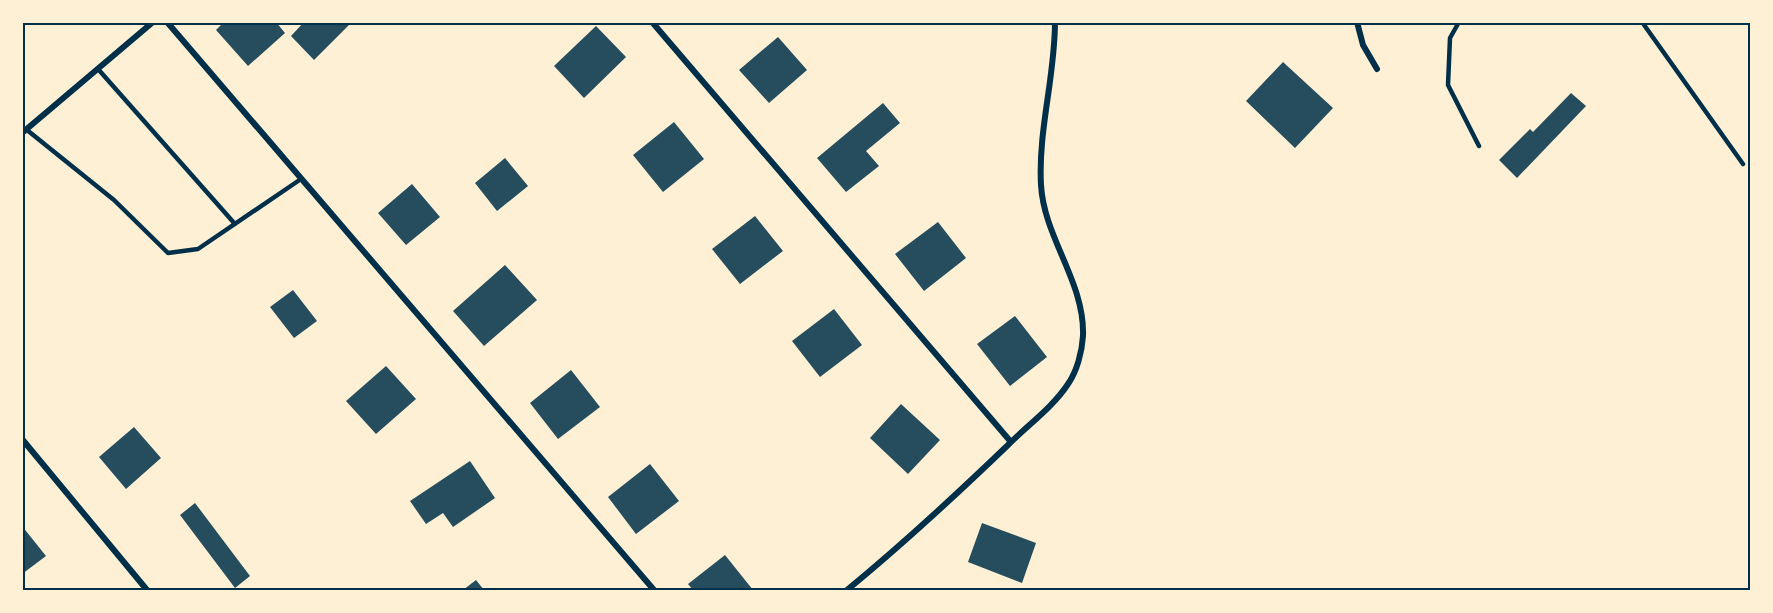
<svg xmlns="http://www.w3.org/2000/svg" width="1773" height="613" viewBox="0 0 1773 613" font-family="'PT Serif',serif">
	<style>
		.building { fill: #264d5e }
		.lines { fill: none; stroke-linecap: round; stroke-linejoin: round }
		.service { stroke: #003049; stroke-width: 4.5 }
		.minor { stroke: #003049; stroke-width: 6 }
		.neatline { fill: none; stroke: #003049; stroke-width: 2 }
	</style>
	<rect width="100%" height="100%" fill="#fdf0d5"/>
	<!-- building -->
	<path class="building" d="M224,22H276L285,33L248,66L216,30Z
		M304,22H352L314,60L291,36Z
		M596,26L626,57L584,98L554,66Z
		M778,37L807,70L769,103L739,70Z
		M1283,62L1333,108L1295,148L1246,101Z
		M1571,93L1586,106L1517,178L1499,160L1530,129L1533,132Z
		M883,103L900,123L866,151L879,166L846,192L817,158Z
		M674,122L704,159L663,192L633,155Z
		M505,158L528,186L497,211L475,183Z
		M412,184L440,217L406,245L378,213Z
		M755,216L783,251L740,284L712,249Z
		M938,222L966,258L924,291L895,254Z
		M505,265L537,300L484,346L453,311Z
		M293,290L317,321L294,338L270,307Z
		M834,309L862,345L820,377L792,341Z
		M1015,316L1047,357L1010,386L977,344Z
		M386,366L416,399L376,434L346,401Z
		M571,370L600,407L558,439L530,403Z
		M901,404L940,440L908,474L870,438Z
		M134,427L161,458L126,489L99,457Z
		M470,461L495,498L453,527L443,513L426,524L410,501Z
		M650,464L679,501L636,534L608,497Z
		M195,503L250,576L235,588L180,515Z
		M982,523L1036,543L1022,583L968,562Z
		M22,526L46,556L22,574Z
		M725,555L753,590H693L688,584Z
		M476,580L484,590H463Z"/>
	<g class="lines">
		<!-- service -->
		<path class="service" d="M1459,22L1450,38L1448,85L1479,146
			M1642,22L1743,164
			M98,69L235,224
			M27,130L114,200L168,253L198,249L301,179"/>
		<!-- minor -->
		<path class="minor" d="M167,22L654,590
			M652,22L1011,442
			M1357,22L1363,45L1377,69
			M22,133L153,22
			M22,439L147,590
			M847,590C903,544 956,495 1008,445C1028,425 1053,407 1068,384C1077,371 1082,352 1083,336C1085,282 1044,238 1041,185C1038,130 1055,77 1055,22"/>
	</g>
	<!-- border -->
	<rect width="1773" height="613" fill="none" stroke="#fdf0d5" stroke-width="48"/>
	<rect x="24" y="24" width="1725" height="565" class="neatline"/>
</svg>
